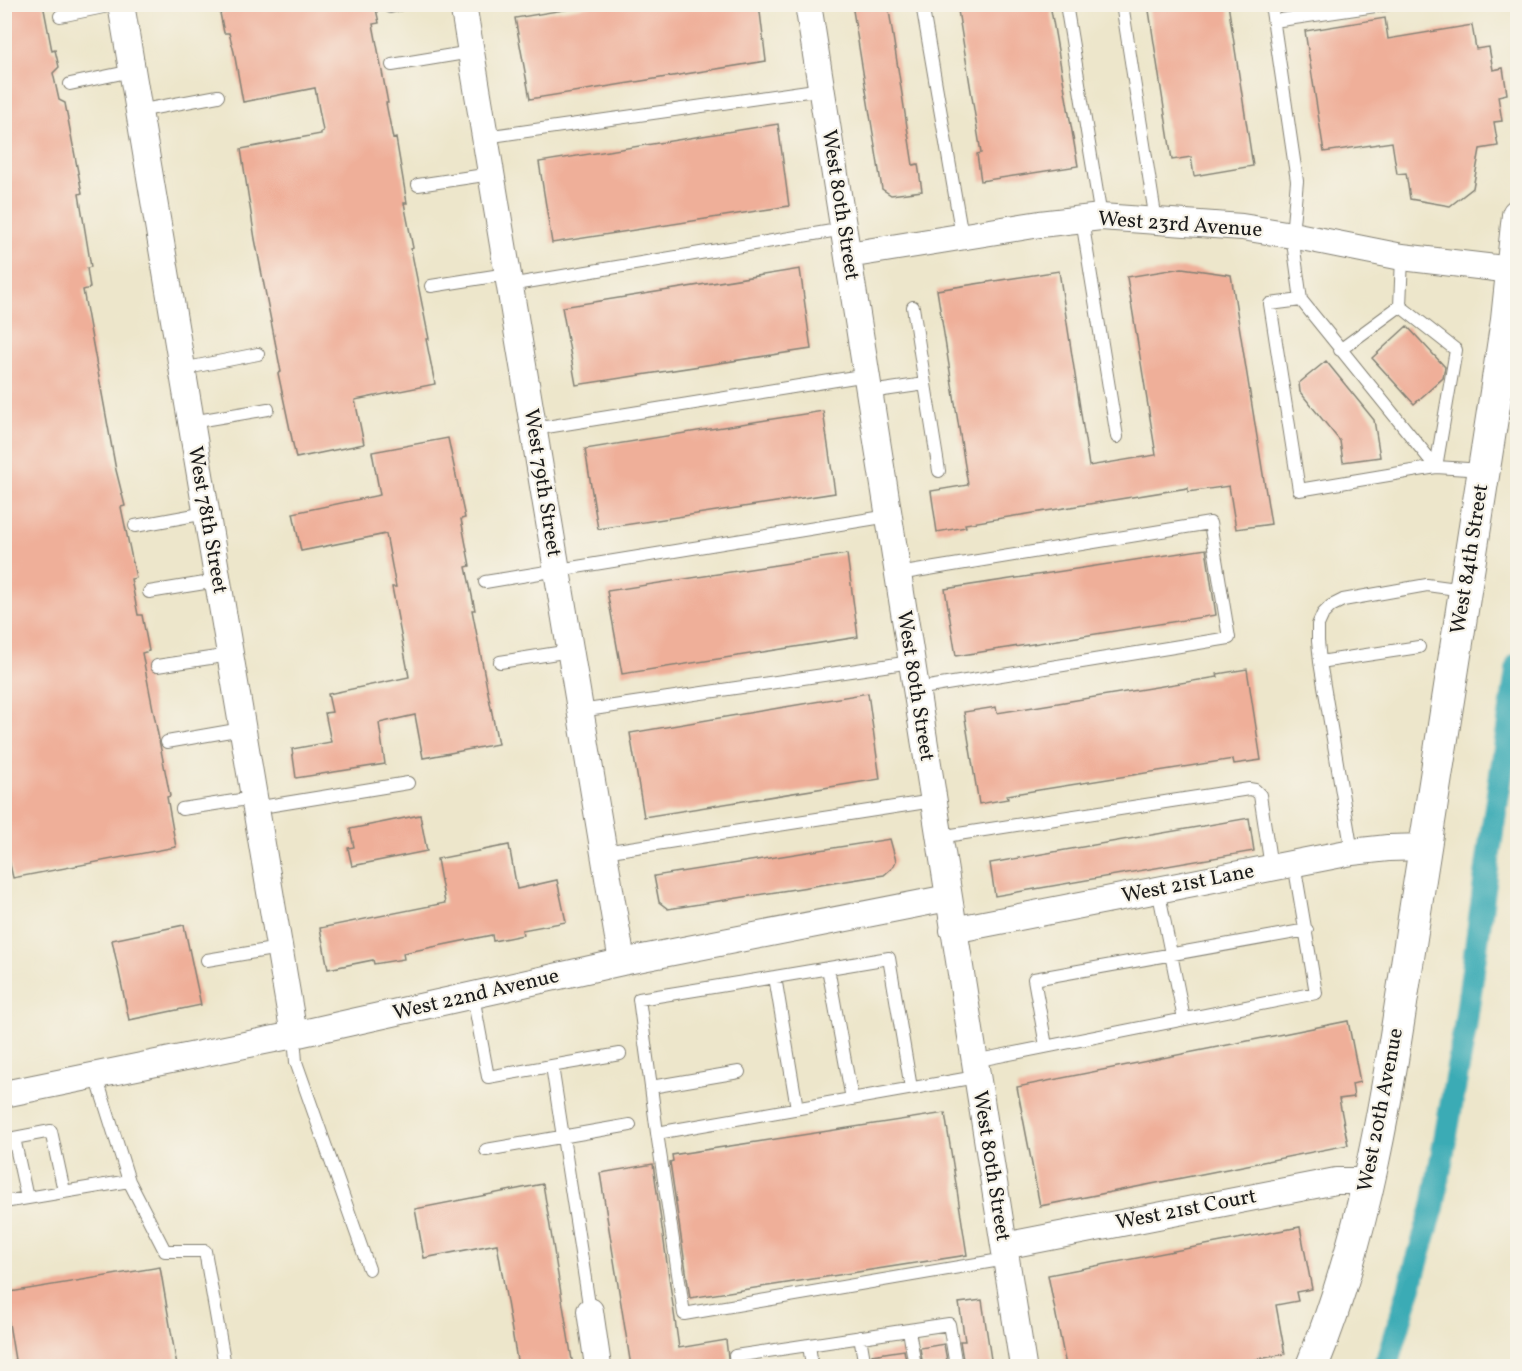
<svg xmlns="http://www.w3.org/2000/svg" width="1522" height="1371" viewBox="0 0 1522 1371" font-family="Vollkorn,serif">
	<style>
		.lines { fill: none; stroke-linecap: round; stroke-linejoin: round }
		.canal { stroke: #3aabb5; stroke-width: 24 }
		.building { fill: #efaf99 }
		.service-casing { stroke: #848174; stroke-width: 14 }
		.minor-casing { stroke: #848174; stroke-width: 28 }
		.tertiary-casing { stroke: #848174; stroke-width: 34 }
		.service { stroke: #fff; stroke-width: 12 }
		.minor { stroke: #fff; stroke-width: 26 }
		.tertiary { stroke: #fff; stroke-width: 32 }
		.labels { text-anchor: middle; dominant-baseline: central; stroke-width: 4.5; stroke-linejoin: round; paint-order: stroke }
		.street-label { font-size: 21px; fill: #1c1c1c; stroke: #f7f3e8 }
	</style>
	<rect width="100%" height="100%" fill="#f7f3e8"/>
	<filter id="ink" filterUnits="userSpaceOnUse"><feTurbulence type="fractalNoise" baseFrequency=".0167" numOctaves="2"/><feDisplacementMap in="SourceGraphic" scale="12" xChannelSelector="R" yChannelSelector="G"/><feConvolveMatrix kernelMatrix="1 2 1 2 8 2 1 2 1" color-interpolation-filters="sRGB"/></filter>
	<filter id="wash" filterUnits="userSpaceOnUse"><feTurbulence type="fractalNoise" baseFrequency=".008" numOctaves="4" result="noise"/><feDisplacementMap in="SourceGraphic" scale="24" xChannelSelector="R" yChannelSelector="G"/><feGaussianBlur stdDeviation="1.35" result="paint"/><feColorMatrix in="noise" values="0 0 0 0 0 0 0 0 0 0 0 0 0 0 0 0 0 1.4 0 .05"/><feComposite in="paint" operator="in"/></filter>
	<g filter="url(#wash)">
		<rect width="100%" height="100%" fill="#ede6cb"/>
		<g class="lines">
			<!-- canal -->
			<path class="canal" d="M1384,1366L1390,1355L1433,1207L1465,1028L1491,839L1518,665"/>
		</g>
		<g id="blocks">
			<!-- building -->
			<path class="building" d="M4,4H43L52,51L55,50L59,67L53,73L59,100L65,103L68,119L82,193L79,194L91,267L87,268L90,288L83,290L116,470L125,506L121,507L136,578L131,579L138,615H142L149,651L142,653L170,796L167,797L176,847L13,878L4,837Z
				M223,4H375L379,23L373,24L388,103H386L393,139L396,138L407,203H404L413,248L411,249L429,339H426L435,384L355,400L364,444L296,458L278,373L281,372L255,239L241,149L321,134V132L323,131L315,88L243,102L234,52L229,33H224L220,13L225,12Z
				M599,4H759L766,61L530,99L515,18Z
				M852,4H888L913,165L918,164L922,191L891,195L882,189Z
				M957,4H1050L1078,166L981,181L977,154L981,153Z
				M1148,4H1228L1253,166L1194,176L1191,157L1172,160Z
				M1385,18L1388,39L1472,25L1476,49L1489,47L1493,70L1503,68L1507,94L1498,96L1502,121L1494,122L1498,146L1480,149L1473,188L1450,206L1410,199L1406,173L1397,174L1392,142L1324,152L1305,31Z
				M778,124L789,206L552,243L539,162Z
				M1182,268L1231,275L1271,524L1236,529L1229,486L1188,492V488L965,524L966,527L937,532L931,491L968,485L937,290L1059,271L1089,466L1156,455L1127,277Z
				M800,269L811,349L576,385L562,307Z
				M1407,326L1445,367L1443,378L1414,404L1372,358Z
				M1326,361L1374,420L1380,457L1343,462L1340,441L1300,392L1299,383Z
				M823,411L835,493L598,529L585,449Z
				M448,438L465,518L461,519L470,566L466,567L475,610H472L498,744L423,758L415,715L379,723L385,764L296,778L292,749L331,742L325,713L332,712L328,694L409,677L392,587H396L386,534L301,551L293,513L380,495L372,452Z
				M1206,549L1216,615L956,656L945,589Z
				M847,554L858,637L622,674L607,591Z
				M1247,669L1261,760L1234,764L1233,759L1007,795L1008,799L979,804L964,712L996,707L997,713L1218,677L1217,674Z
				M868,693L880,779L644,817L630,733Z
				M420,815L427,851L352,866L348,848L354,847L350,829Z
				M1249,818L1254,851L995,896L990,863Z
				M890,839L896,861L893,867L884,875L668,909L659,902L654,876Z
				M509,845L517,889L557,880L566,922L522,930L523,935L493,941L492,935L403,953L404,959L374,964L373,960L328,969L320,928L445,903L437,859Z
				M184,925L201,1005L129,1020L112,940Z
				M1348,1021L1360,1082L1352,1084L1354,1097L1339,1099L1348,1145L1040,1206L1017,1087Z
				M945,1113L967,1255L690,1298L670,1162L673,1161L672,1155Z
				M653,1164L679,1348L726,1340L729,1366H631L600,1173Z
				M543,1184L573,1366H518L497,1244L424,1258L415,1209Z
				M1300,1227L1312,1289L1296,1292L1298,1301L1276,1305L1285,1354L1221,1366H1066L1048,1275Z
				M160,1267L177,1366H16L4,1293Z
				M982,1300L992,1366H964L960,1341H965L959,1303Z
				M944,1344L948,1366H923L920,1348Z
				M904,1350L907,1366H873L872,1355Z"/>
		</g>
	</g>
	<g filter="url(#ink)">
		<use href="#blocks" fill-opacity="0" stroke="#848174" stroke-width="1.5"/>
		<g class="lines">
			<!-- service casing -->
			<g class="service-casing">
				<path id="service" d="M1066,4L1101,217
					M1122,4L1156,221
					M1271,4L1297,181L1292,235L1301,300L1270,304L1299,490L1436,467L1301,300
					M390,7L402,4
					M923,10L962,236
					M60,16L118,4
					M1274,21L1389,4
					M392,65L471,52
					M70,84L132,71
					M138,111L218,96
					M485,137L822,89
					M418,185L491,174
					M1082,220L1117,437
					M1402,257L1400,306L1456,350L1436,467L1483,470
					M509,285L844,229
					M431,286L507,274
					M1340,350L1400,306
					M182,369L258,354
					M925,384L939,471
					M870,392L925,384L913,307
					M191,422L268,409
					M534,429L867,375
					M135,526L206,513
					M898,574L1210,523L1229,638L916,689
					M485,582L889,516
					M149,592L217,581
					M500,662L570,651
					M1320,662L1419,647
					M157,666L230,655
					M580,711L911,662
					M167,742L242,729
					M255,808L408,783
					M182,809L254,798
					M939,837L1249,789L1255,790L1260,795L1271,867
					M604,852L933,801
					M1352,852L1320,662L1318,641V625L1323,614L1331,606L1343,600L1427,585L1464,590
					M1158,889L1184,1019
					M207,960L279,948
					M828,968L852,1099
					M473,996L488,1077L620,1054
					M294,1035L296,1062L369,1269
					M1046,1046L1034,979L1307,930
					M974,1061L1316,993L1294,863
					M552,1066L590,1311
					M739,1072L651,1087L657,1133L976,1077
					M96,1076L129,1181
					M651,1087L639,999L775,977
					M797,1108L775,977L889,958L911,1088
					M657,1133L684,1314L1006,1259
					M486,1150L630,1125
					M27,1198L14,1138L51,1131L64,1191
					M4,1202L129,1181L165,1251H205L225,1366
					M909,1330L915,1366
					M860,1337L865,1366
					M809,1345L812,1366
					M737,1366L735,1356L949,1324L956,1366"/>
			</g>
			<!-- minor casing -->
			<g class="minor-casing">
				<path id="minor" d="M121,4L294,1035
					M463,4L622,962
					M808,4L1023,1366
					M848,255L1040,224L1101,217L1242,227L1292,235L1402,257L1512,270
					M953,930L1352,852L1388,848L1425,847
					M4,1094L294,1035L622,962L948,898
					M1004,1246L1336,1181H1369
					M590,1311L598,1366"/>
			</g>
			<!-- tertiary casing -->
			<g class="tertiary-casing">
				<path id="tertiary" d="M1312,1366C1374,1215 1393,1053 1418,892C1448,702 1478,511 1507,320L1518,215"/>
			</g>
			<!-- service -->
			<use href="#service" class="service"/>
			<!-- minor -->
			<use href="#minor" class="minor"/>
			<!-- tertiary -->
			<use href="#tertiary" class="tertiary"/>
		</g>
	</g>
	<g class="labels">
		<!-- street labels -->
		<g class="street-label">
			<text transform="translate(840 205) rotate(81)">West 80th Street</text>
			<text transform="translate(1180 225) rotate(4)">West 23rd Avenue</text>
			<text transform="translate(542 483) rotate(81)">West 79th Street</text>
			<text transform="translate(207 520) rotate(80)">West 78th Street</text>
			<text transform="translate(1470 559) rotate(-81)">West 84th Street</text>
			<text transform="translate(915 686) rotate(81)">West 80th Street</text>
			<text transform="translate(1188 884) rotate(-11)">West 21st Lane</text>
			<text transform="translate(476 995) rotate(-13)">West 22nd Avenue</text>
			<text transform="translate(1381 1110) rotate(-79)">West 20th Avenue</text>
			<text transform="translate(991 1166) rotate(81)">West 80th Street</text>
			<text transform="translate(1186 1210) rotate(-11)">West 21st Court</text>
		</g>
	</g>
	<!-- margin -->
	<rect width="1522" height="1371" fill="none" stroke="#f7f3e8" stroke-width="24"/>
</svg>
